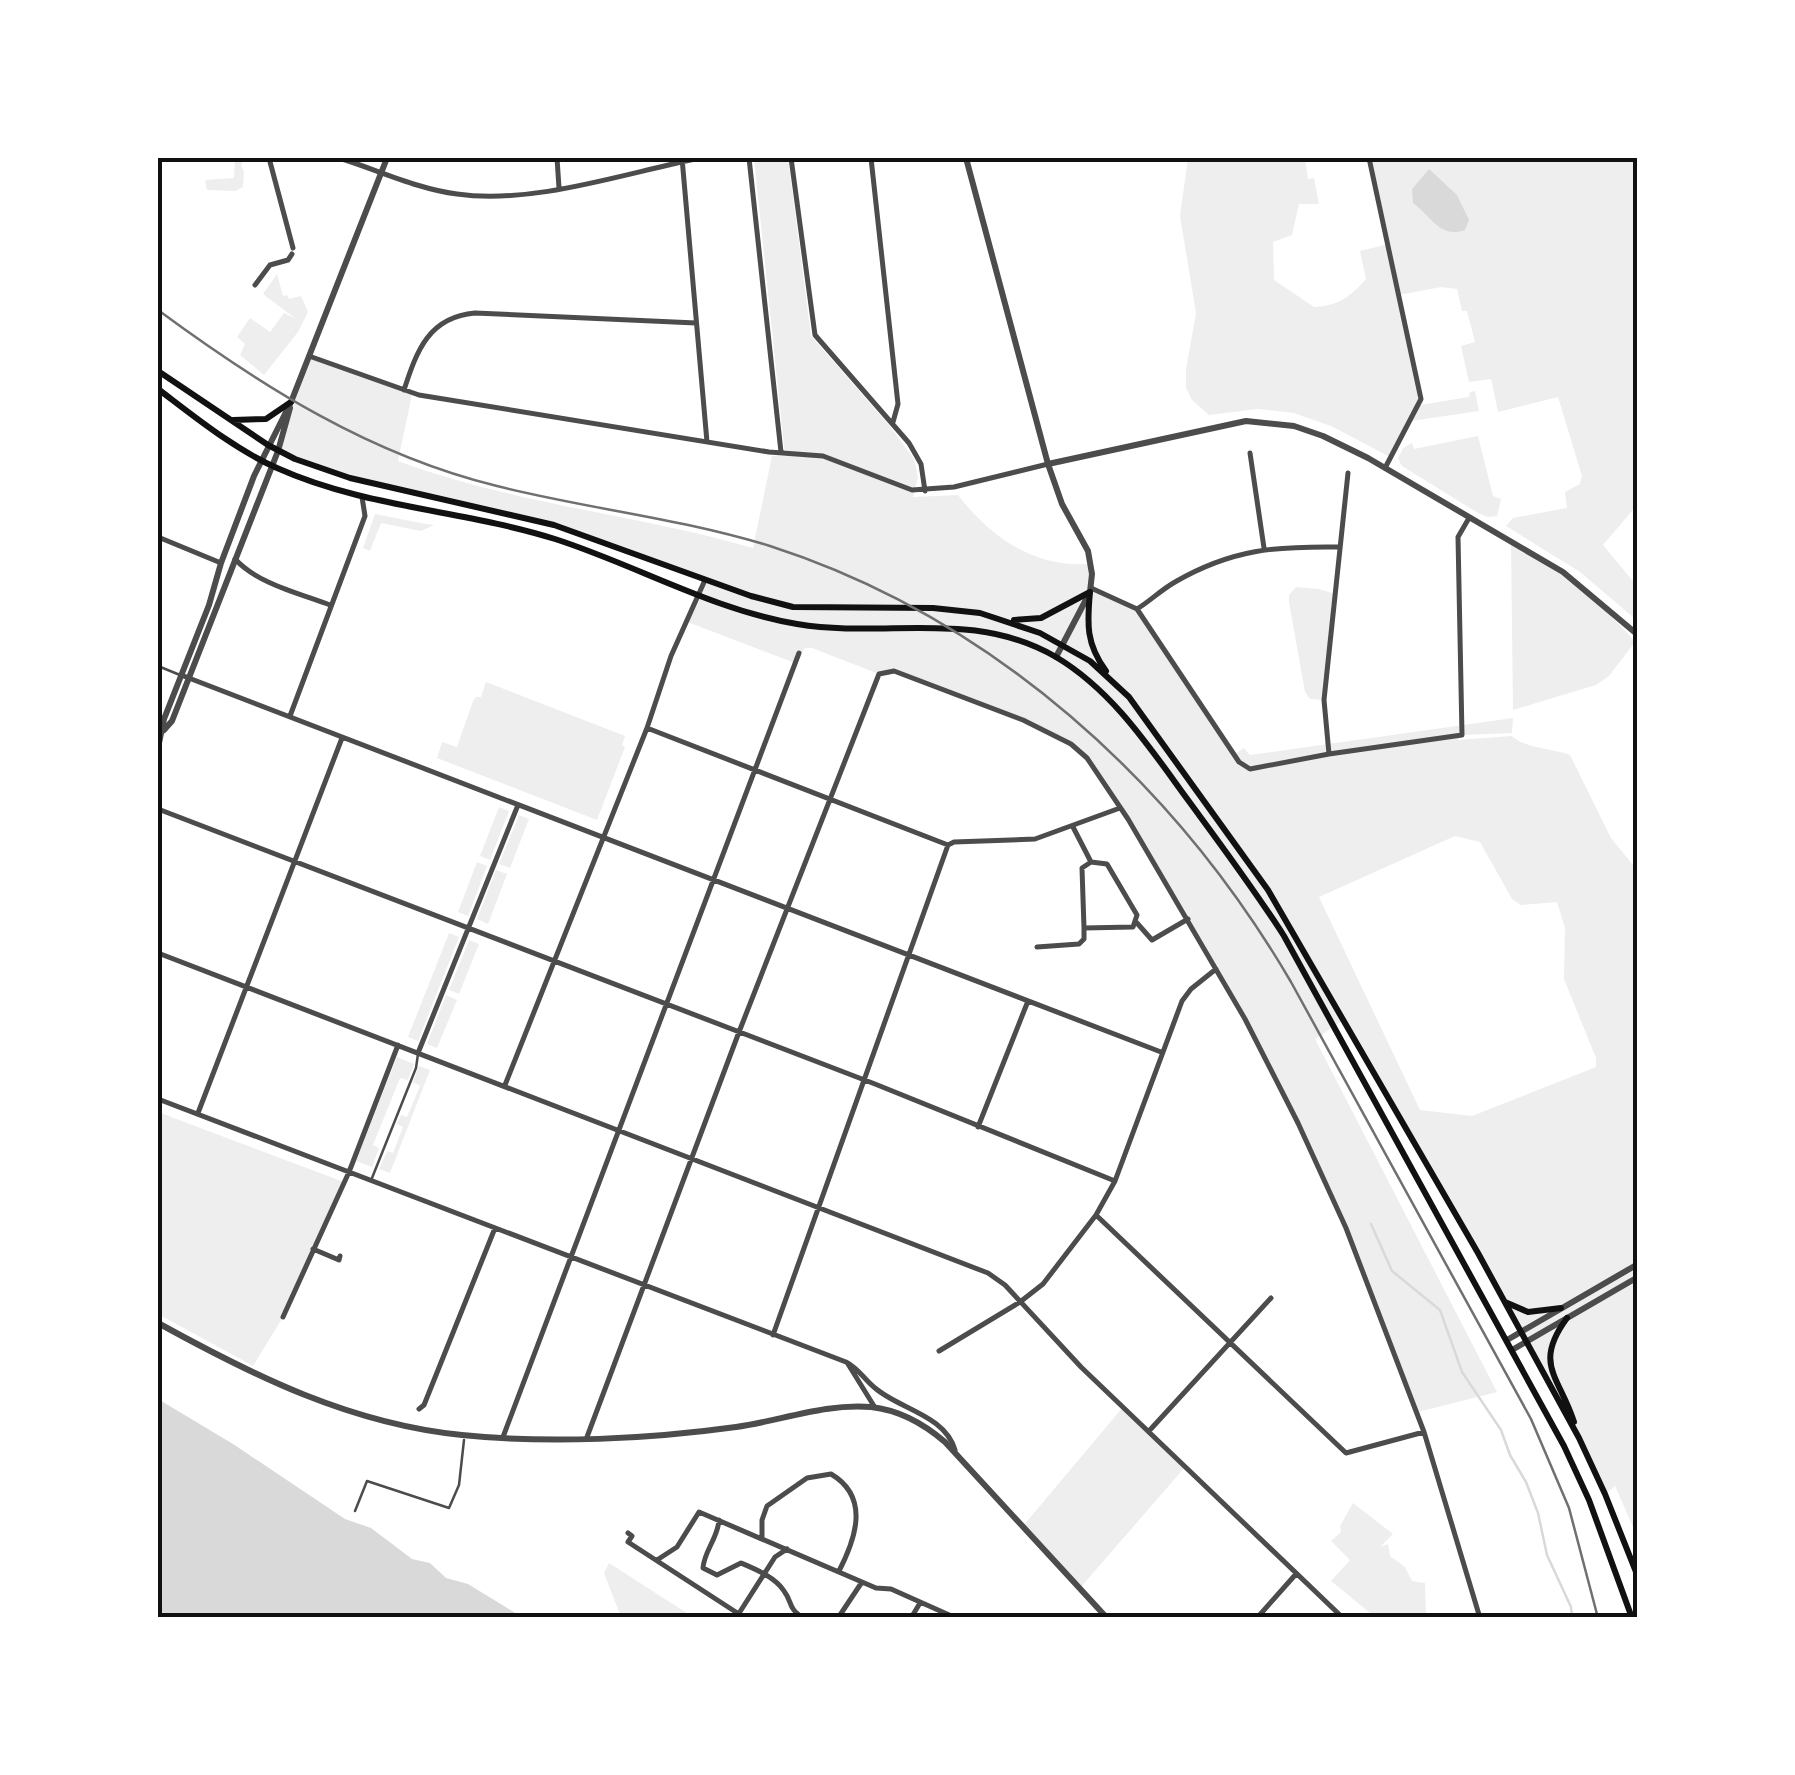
<svg xmlns="http://www.w3.org/2000/svg" width="1795" height="1775" viewBox="0 0 1795 1775" font-family="Inter,sans-serif">
	<style>
		.green { fill: #eee; fill-rule: evenodd }
		.water { fill: #d9d9d9 }
		.lines { fill: none; stroke-linecap: round; stroke-linejoin: round }
		.stream { stroke: #d9d9d9; stroke-width: 2.5 }
		.service { stroke: #4c4c4c; stroke-width: 2.5 }
		.minor { stroke: #4c4c4c; stroke-width: 5 }
		.tertiary { stroke: #4c4c4c; stroke-width: 6 }
		.secondary { stroke: #111; stroke-width: 6 }
		.rail { stroke: #707070; stroke-width: 2.5 }
		.neatline { fill: none; stroke: #111; stroke-width: 4 }
	</style>
	<rect width="100%" height="100%" fill="#fff"/>
	<!-- green -->
	<path class="green" d="M235,158H245L241,165L244,172L243,187L235,191L207,190L205,180L234,178Z
		M754,158H788L811,336L889,425L914,459L918,477L913,497L958,495C991,538 1035,568 1091,564V588L1137,609L1235,754L1244,748L1250,755L1513,718L1512,733L1462,735L1458,740L1512,736C1526,749 1552,748 1570,755L1611,838L1637,870V1536L1615,1486L1605,1494L1556,1396L1345,1019L1315,1039L1497,1392L1418,1412L1345,1228L1261,1051L1128,819L1079,750L1023,720L894,671L879,674L812,648H805L795,663L685,621L705,581L554,525L350,478L278,451L291,402L309,356L412,394L398,461C514,504 635,514 753,548L772,456H785ZM1455,836L1480,842L1512,899L1521,905L1557,902L1565,928L1564,979L1596,1058V1067L1472,1116L1420,1110L1319,897Z
		M1188,158H1305L1308,179L1314,178L1319,204H1299L1292,235L1273,242L1274,280L1314,307C1338,306 1350,297 1366,279L1360,251L1389,244L1369,158H1637V505L1603,545L1637,586V618H1634L1580,572L1506,526L1513,518L1567,508L1565,492L1580,484L1582,476L1558,397L1498,412L1491,379L1469,382L1461,346L1475,342L1467,311H1462L1457,289L1441,287L1399,295L1420,405L1469,397L1470,392L1475,391L1479,411L1411,421L1390,457L1331,426L1294,413L1258,409L1209,415L1192,400L1186,388V369L1196,313L1180,216Z
		M277,274L283,296L287,295L289,299L301,296L308,312L298,332L264,375L240,355L245,344L237,337L250,318L270,332L284,313L296,319L263,294Z
		M1478,436L1493,496L1501,499L1497,516L1488,517L1478,513L1402,466L1398,459L1403,448L1412,443L1414,449Z
		M375,514L426,524L434,525L421,531L381,523L370,551L363,548Z
		M1511,542C1562,571 1597,598 1635,642L1609,676L1596,685L1513,710Z
		M1296,587L1319,589L1335,594L1324,700L1310,699L1305,692L1289,602V595Z
		M486,682L625,736L622,745L625,747L597,820L437,758L442,742L457,747L473,701L476,697H481Z
		M499,807L509,811L490,860L480,856Z
		M519,815L529,819L510,868L499,864Z
		M477,862L487,866L468,916L458,912Z
		M496,870L507,874L488,924L477,919Z
		M449,933L459,937L418,1041L408,1037Z
		M469,940L479,944L459,994L449,990Z
		M446,995L457,1000L437,1048L427,1044Z
		M397,1057L414,1064L408,1080L400,1078L373,1145L379,1148L372,1167L356,1161Z
		M419,1066L430,1070L390,1173L379,1169L387,1151L393,1153L403,1127L397,1124L401,1115L407,1117L420,1086L413,1082Z
		M158,1112L344,1182L283,1317L253,1366L158,1314Z
		M1123,1407L1186,1466L1080,1588L1023,1526Z
		M1353,1503L1393,1534L1380,1547L1388,1544L1390,1556L1405,1567L1412,1581L1425,1583L1426,1617H1375L1331,1581L1350,1560L1331,1541L1341,1532L1340,1526Z
		M609,1563L693,1617H621L604,1573Z"/>
	<!-- water -->
	<path class="water" d="M1429,169L1457,195L1469,220L1465,230C1440,239 1431,216 1413,203L1412,189Z
		M158,1399L233,1444L345,1519L371,1528L412,1559L430,1563L446,1578L468,1584L522,1617H158Z"/>
	<g class="lines">
		<!-- stream -->
		<path class="stream" d="M1371,1224L1392,1271L1440,1310L1462,1372L1501,1430L1510,1455L1526,1482L1538,1513L1547,1555L1571,1607L1572,1618"/>
		<!-- service -->
		<path class="service" d="M158,666L180,675
			M372,1178L416,1068L418,1054
			M355,1511L367,1481L449,1508L459,1485L464,1440"/>
		<!-- minor -->
		<path class="minor" d="M269,158L293,248
			M339,158C378,170 417,189 457,194C533,205 625,173 700,158
			M557,158L559,188
			M682,158L707,442
			M749,158L781,452
			M791,158L815,335L909,443L921,464L925,491
			M871,158L898,404L893,422
			M1369,158L1421,399L1385,468
			M255,285L270,265L288,260L292,254
			M309,356L419,395L769,452L823,456L912,490L954,487L1048,464
			M404,390C417,350 429,317 475,313L696,323
			M1250,453L1264,548
			M158,537L221,563
			M235,559C258,584 298,593 330,605
			M1091,588L1137,609L1239,762L1250,769L1329,754L1462,735L1458,537L1469,518
			M1137,609C1150,601 1161,590 1175,582C1232,549 1276,546 1340,547
			M181,675L1161,1052
			M290,716L365,516L362,497
			M647,728L948,845L954,842L1035,839L1120,808
			M1329,754L1324,700L1348,473
			M158,809L875,1084L1115,1181
			M1073,827L1091,862L1082,868L1084,928L1133,927L1137,915L1107,864L1091,862
			M1137,923L1152,940L1188,919
			M1037,947L1079,944L1084,939V928
			M158,953L988,1273L1005,1285L1081,1367L1343,1618
			M418,1053L518,805
			M505,1085L647,728L671,656L705,580
			M158,1099L846,1362C859,1369 864,1379 875,1388C899,1409 945,1415 955,1450
			M198,1113L342,738
			M978,1127L1028,1001
			M1096,1215L1346,1453L1424,1432
			M313,1249L339,1260L340,1256
			M283,1317L349,1172L398,1045
			M773,1335L948,845
			M939,1351L1020,1302L1043,1284L1096,1215L1115,1181L1182,1001L1191,989L1216,969
			M848,1364L874,1406
			M419,1409L424,1405L495,1228
			M1149,1431L1271,1298
			M503,1437L799,653
			M587,1437L739,1032L879,674L894,671L1023,720L1071,744L1087,758L1128,819L1245,1019L1298,1123L1346,1228L1424,1432L1480,1618
			M719,1520C718,1538 704,1551 703,1568L717,1575L741,1563C755,1569 775,1577 784,1591C793,1603 787,1607 803,1618
			M628,1533L632,1536L628,1542L745,1618
			M762,1537V1520L767,1506L807,1478L831,1474C870,1497 856,1538 839,1571
			M657,1560L677,1547L699,1512L876,1588L891,1589L956,1618
			M736,1618L775,1557L787,1549
			M838,1618L862,1582
			M911,1618L920,1603
			M1257,1618L1296,1574"/>
		<!-- tertiary -->
		<path class="tertiary" d="M966,158L1048,464L1062,504L1088,551L1092,574L1090,592L1056,657
			M1048,464L1246,421L1294,426L1323,436L1368,458L1563,572L1638,635
			M164,730L172,721L278,451L290,408
			M158,748L164,719L209,605L221,563L254,476L291,402L387,158
			M158,1323C254,1376 351,1424 462,1435C549,1444 649,1439 736,1427C780,1421 825,1403 871,1407C899,1410 924,1424 945,1442L1107,1618
			M1507,1340L1638,1264
			M1512,1350L1638,1277"/>
		<!-- secondary -->
		<path class="secondary" d="M158,371L268,445L295,459L350,478L554,525L751,596L793,607L933,608L980,613L1040,633L1090,661L1129,697L1268,890L1478,1253L1579,1438L1605,1494L1638,1577
			M158,389C195,417 234,449 277,468C366,508 463,510 555,539C636,565 713,610 797,624C887,639 971,608 1056,657C1113,691 1150,748 1188,800C1221,845 1254,889 1284,936L1564,1446L1589,1500L1632,1618
			M233,420L266,419L291,402
			M1014,620L1041,618L1090,592C1087,624 1086,644 1106,671
			M1505,1302L1528,1312L1561,1308
			M1567,1318C1533,1364 1559,1376 1574,1422"/>
		<!-- rail -->
		<path class="rail" d="M158,310C261,386 370,455 497,486C588,509 680,518 770,546C993,618 1174,782 1291,982L1531,1419L1569,1508L1598,1618"/>
	</g>
	<!-- border -->
	<rect width="1795" height="1775" fill="none" stroke="#ffffff" stroke-width="320"/>
	<rect x="160" y="160" width="1475" height="1455" class="neatline"/>
</svg>
